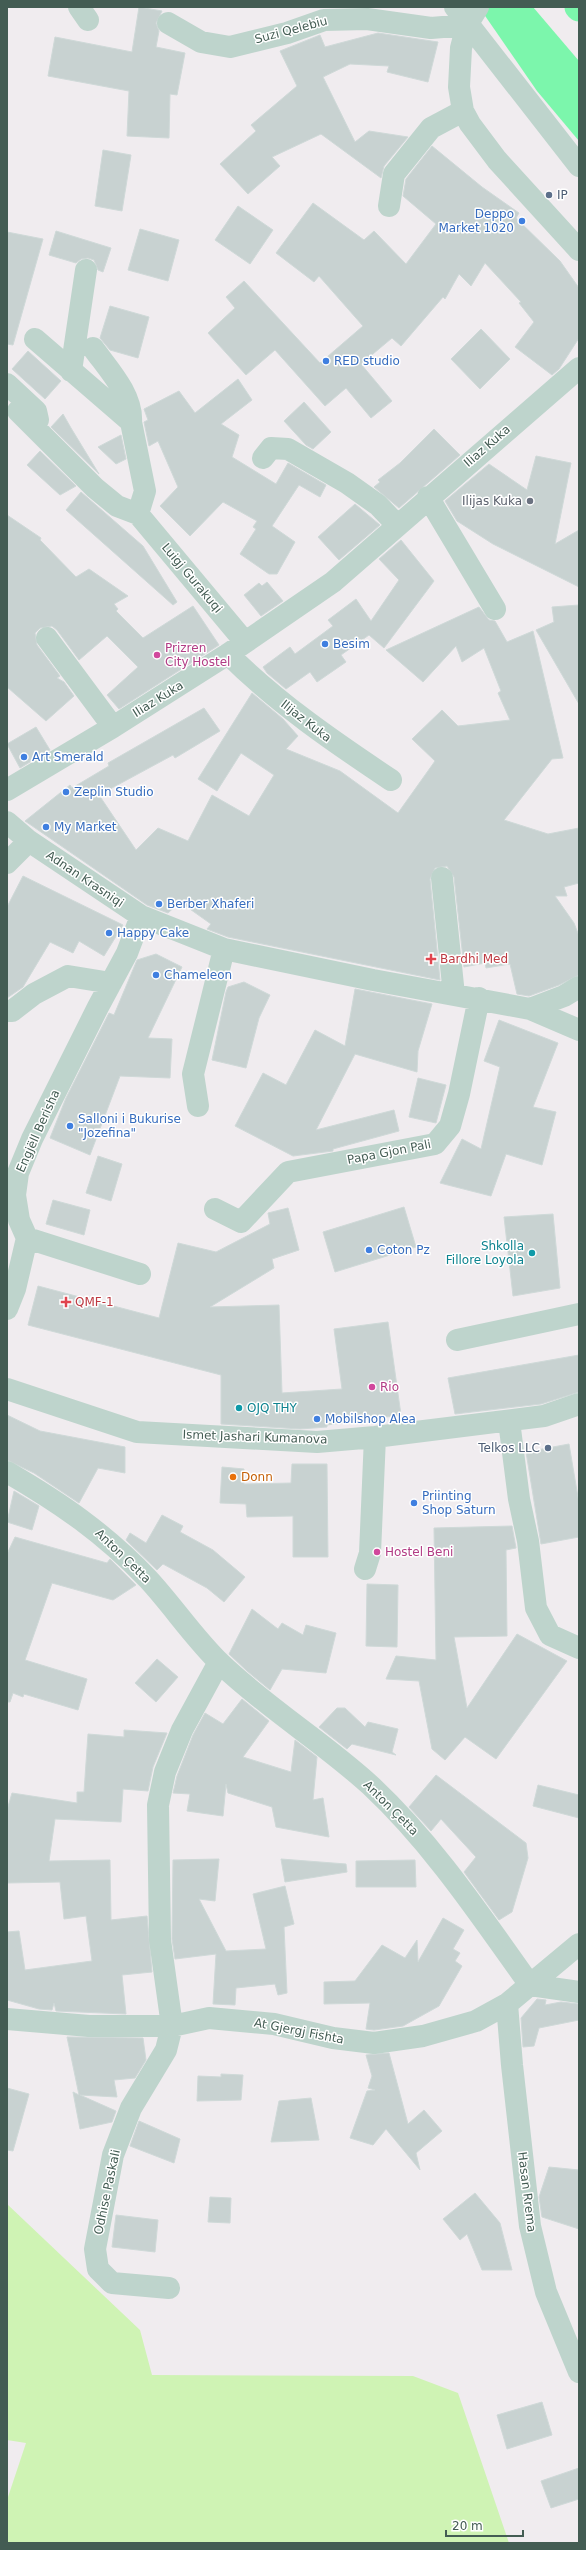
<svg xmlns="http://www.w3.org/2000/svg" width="586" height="2550" viewBox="0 0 586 2550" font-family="'DejaVu Sans',sans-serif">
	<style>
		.green { fill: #cff3b4 }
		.water { fill: #7cf6ac }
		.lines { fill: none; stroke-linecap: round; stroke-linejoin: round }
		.canal { stroke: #7cf6ac; stroke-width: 27 }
		.building { fill: #c8d2d1; stroke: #cfd9d8 }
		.minor { stroke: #bed4cc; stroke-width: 22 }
		.service-dot { fill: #5c6f8a; stroke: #fff; stroke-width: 1.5 }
		.shop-dot { fill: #3f7fe0; stroke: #fff; stroke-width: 1.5 }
		.worship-dot { fill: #6b7280; stroke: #fff; stroke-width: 1.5 }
		.hotel-dot { fill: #d1479c; stroke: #fff; stroke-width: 1.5 }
		.health-dot { fill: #e0444e; stroke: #fff; stroke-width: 1.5 }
		.culture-dot { fill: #0f9aa8; stroke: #fff; stroke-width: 1.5 }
		.food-dot { fill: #e8710a; stroke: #fff; stroke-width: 1.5 }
		.labels { text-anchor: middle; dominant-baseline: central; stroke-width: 3; stroke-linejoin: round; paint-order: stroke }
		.street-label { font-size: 12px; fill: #435c53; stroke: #fff }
		.service-label { font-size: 12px; fill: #4e5e75; stroke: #fff; text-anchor: start }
		.shop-label { font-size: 12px; fill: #366cbe; stroke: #fff; text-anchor: start }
		.worship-label { font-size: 12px; fill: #5b616d; stroke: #fff; text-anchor: end }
		.hotel-label { font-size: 12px; fill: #b23c85; stroke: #fff; text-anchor: start }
		.health-label { font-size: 12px; fill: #be3a42; stroke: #fff; text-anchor: start }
		.culture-label { font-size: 12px; fill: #0d838f; stroke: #fff; text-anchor: end }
		.food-label { font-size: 12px; fill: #c56008; stroke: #fff; text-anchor: start }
	</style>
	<rect width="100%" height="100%" fill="#f0ecef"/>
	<!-- green -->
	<path class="green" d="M7,2204L140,2330L152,2375L413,2376L458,2393L509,2543H7V2500L26,2443L7,2440Z"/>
	<!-- water -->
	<path class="water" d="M479,7H533L579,61V141L537,91Z"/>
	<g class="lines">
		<!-- canal -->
		<path class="canal" d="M578,7L579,8"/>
	</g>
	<!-- building -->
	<path class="building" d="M139,7L162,11L156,23L159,31L156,47L185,53L177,95L170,94L169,138L127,136L129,91L48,76L55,37L132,52Z
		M378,33L438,42L428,82L387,72L389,66L350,64L323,77L355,142L369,131L408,137L384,166L381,178L321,134L272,157L280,166L248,194L220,164L256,131L251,125L297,86L280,51L320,35L325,47Z
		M432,146L482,187L519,213L516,218L560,261L579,288V338L559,369L552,375L515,347L534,322L519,303L521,302L485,263L471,286L459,274L445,299L443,297L401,346L392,338L361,364L392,401L371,418L346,388L325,406L275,350L246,375L208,333L235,308L226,297L244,281L320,363L363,326L319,276L314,282L276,253L313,203L364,240L374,231L406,264L436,224L403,196L406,179Z
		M103,150L131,155L122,211L95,206Z
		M238,206L273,230L250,264L215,240Z
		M140,229L179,240L168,281L128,270Z
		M56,231L111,248L103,272L98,270L94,260L88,258L81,259L76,263L49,255Z
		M7,232L43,239L13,345L7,344Z
		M110,306L149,317L138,358L110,350L100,338Z
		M481,329L510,359L480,389L451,359Z
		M28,351L61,381L45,399L12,369Z
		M238,379L252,400L221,424L239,435L232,457L276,484L288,463L326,485L320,497L299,485L272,526L295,542L277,574H269L240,554L256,529L253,527L257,521L223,502L190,536L160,506L178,487L158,441L149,446L144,422L148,420L144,409L179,391L195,413Z
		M304,402L331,432L313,449L306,445L284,421Z
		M63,414L71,428L99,474L51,427Z
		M434,429L460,455L399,508L374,487L380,482L378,480L400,463Z
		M121,435L126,459L116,464L98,447Z
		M40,451L76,486L60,495L27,465Z
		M536,456L571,463L555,544L579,530V587L493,544L457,521L445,501L489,464L527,490Z
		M81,492L143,546L177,602L173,605L66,510Z
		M355,504L380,525L339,560L318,537Z
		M7,515L41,538L40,540L76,577L89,569L128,596L114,604L118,609L116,611L143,638L193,606L219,645L119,709L107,695L138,667L107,636L79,660L57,630L52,626L40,628L35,633L37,645L60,676L57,678L64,682L74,696L46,721L7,687Z
		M401,540L434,581L384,648L369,635L341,655L346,662L317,682L310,672L286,689L267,673L263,667L290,647L295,654L333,626L328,620L356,599L371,621L399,580L379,559Z
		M267,582L283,601L261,616L244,595L259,583L262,586Z
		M579,605V704L536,630L554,622L552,607Z
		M479,607L489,620L495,621L507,642L533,631L563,758L552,759L504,820L548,834L579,828V883L564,887L567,896H555L574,923L579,936V975L559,985L529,996L517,994L510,964L486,968L485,963L464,967L454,877L447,866L435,868L430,879L440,980L228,937L207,929L211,924L180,902L168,913L147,905L25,821L70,785L72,788L109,766L108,763L204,708L220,731L175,758L173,755L99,795L136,850L158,828L188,841L212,795L249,816L274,775L241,753L217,791L198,779L252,693L283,719L298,736L286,749L340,771L398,813L435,761L412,739L442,710L458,726L510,720L498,693L501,691L484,648L462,662L456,646L423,682L386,650Z
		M36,727L50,750L20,768L7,744Z
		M23,876L123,925L104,956L79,941L73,953L50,942L23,987L7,998V907Z
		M156,954L182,967L148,1038L172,1039L170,1078L120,1076L90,1155L50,1138L66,1098L109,1013L114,1015L137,960Z
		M244,982L270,995L259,1018L246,1068L212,1060L226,992L228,987Z
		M355,989L432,1004L418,1051L417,1072L355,1054L316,1130L394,1110L399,1131L333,1149V1151L293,1156L235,1126L263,1073L286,1085L315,1030L345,1046Z
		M499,1020L558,1043L533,1107L556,1112L542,1165L506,1154L491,1196L440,1183L462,1139L481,1149L500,1067L484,1061Z
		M418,1078L446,1085L436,1123L409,1117Z
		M98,1156L122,1164L111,1201L86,1193Z
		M53,1200L90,1210L84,1235L46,1224Z
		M404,1207L416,1247L335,1272L323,1232Z
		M288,1208L299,1250L272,1259L274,1268L210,1307L279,1305L282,1393L342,1389L334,1329L388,1322L401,1415L327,1425V1427L300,1429L221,1424V1375L28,1325L38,1286L159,1318L178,1243L216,1252L270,1224L268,1213Z
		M553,1214L560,1288L513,1296L504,1217Z
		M579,1355V1392L541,1404L455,1414L448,1378Z
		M7,1415L40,1431L125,1447V1473L98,1468L79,1503L34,1473L7,1460Z
		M569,1444L579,1503V1537L541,1544L526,1452Z
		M292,1464H327L328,1557H293V1516L247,1517L246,1504L220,1503L222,1467L244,1469V1484L291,1483Z
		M14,1491L39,1506L32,1530L7,1522Z
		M162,1515L183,1526L180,1532L213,1550L245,1577L224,1602L207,1588L163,1564L157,1570L126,1540L130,1533L146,1543Z
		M512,1526L516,1548L506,1550L507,1636L454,1637L467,1708L517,1634L567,1661L496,1759L465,1737L445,1760L432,1749L419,1681L386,1679L396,1656L436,1660L434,1528Z
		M15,1537L107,1563L110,1559L136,1585L113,1600L52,1583L25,1660L87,1679L78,1710L24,1694L23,1697L13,1693L10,1702H7V1554Z
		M367,1584L398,1585L397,1647L366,1646Z
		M252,1609L278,1629L282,1623L303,1635L306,1625L336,1633L326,1673L282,1669L270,1690L247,1671L229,1654Z
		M157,1659L178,1677L156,1702L135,1683Z
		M242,1699L269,1721L243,1757L291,1772L295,1740L317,1757L313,1800L323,1798L329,1837L276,1827L272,1807L228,1793L226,1784L223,1816L187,1811L190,1794L173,1793L177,1776L193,1735L205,1713L223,1724Z
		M337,1708H345L365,1727L368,1722L398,1729L392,1752L396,1755L352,1744L347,1749L319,1727Z
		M124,1730L167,1733L153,1767L148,1791L123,1789L121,1822L55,1819L49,1861L110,1860L111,1920L147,1916L152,1972L122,1975L126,2014L56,2011L54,2003L52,2010L39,2009L7,2000V1932L19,1931L25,1970L92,1961L86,1916L64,1919L60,1882L7,1883V1810L12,1793L77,1803V1792H84L88,1734L124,1737Z
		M436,1775L526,1843L528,1858L512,1912L499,1920L464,1872L476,1857L441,1819L431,1831L409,1807Z
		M538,1785L579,1795V1818L533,1806Z
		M219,1859L215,1901L199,1899L226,1951L266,1949L253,1894L285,1886L294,1924L284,1927L287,1993L278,1995L275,1984L236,1988L235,2005L213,2004L216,1954L175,1959L172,1939L173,1860Z
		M281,1859L346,1864L347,1872L285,1882Z
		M415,1860L416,1887H356V1861Z
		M443,1918L464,1930L453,1949L460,1953L455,1961L462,1966L439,2006L403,2026L374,2030L366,2029L370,2003L324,2004V1982L355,1981L382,1945L405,1958L417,1940L418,1962Z
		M537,1999L546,2000L545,2005L561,2002L579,2004V2020L539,2028L534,2046L523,2047L521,2018Z
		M67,2037L143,2038L146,2060L135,2078L114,2080L117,2097L80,2095L116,2111L112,2122L80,2129L73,2092L79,2095Z
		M389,2053L408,2124L424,2110L442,2131L416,2153L420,2170L386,2129L373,2145L350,2138L367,2091L375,2090L368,2088L372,2076L366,2055Z
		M221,2074L243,2075L241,2100L197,2101L198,2076L221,2077Z
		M7,2088L29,2094L13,2151L7,2150Z
		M311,2098L319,2140L271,2142L279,2101Z
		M139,2121L180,2139L174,2163L130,2146Z
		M549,2167L579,2170V2229L542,2217L539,2197Z
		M475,2193L500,2223L512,2270H482L467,2234L460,2240L443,2219Z
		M210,2197L231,2198L230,2223L208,2222Z
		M116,2215L158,2220L155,2252L112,2247Z
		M542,2402L552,2435L507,2449L497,2415Z
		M579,2468V2499L551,2508L541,2481Z"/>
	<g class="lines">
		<!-- minor -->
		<path class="minor" d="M79,7L88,20
			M455,7L579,166
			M478,7L467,25L461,48L459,87L463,111L470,124L497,160L579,250
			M168,23L201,42L230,47L287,33L324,20L367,19L431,28L467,25
			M389,206L394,174L431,128L463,111
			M35,339L131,422L145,491L138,514L245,642
			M93,348C108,369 133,395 131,422
			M71,371L86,270
			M7,384L36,411L38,420
			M18,411L95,488L117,506L138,514
			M263,458L271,448L288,449L347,483L378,505L397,525
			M428,497L495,609
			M47,638L113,727
			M228,654C277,703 334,742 391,780
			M7,790L113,727L228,654L333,582L579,368
			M7,822L29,841L141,916L224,949L373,980L530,1009L564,996L579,987
			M7,863L29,841
			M442,878L454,995
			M530,1009L579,1030
			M7,1011H12L34,994L68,976L111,983
			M198,1106L193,1074L224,949
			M215,1209L241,1222L288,1172L435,1144L450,1126L459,1094L479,998
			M27,1238L140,1274
			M7,1309L15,1289L27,1238L19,1220L15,1195L18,1173L32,1139L98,1007L127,953L141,916
			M457,1340L579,1314
			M7,1389L137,1432L317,1442L375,1437L544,1416L579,1404
			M509,1421L519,1499L528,1541L536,1608L550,1635L579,1648
			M7,1472C62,1504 104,1533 148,1579C173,1606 194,1638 221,1664C267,1708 323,1742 370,1785C433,1844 480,1915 530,1985
			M365,1569L370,1553L375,1437
			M530,1985L579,1992
			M507,2004L512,2065L530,2226L546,2292L579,2372
			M7,2019L89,2026H172L209,2018L274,2024L333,2038L374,2043L423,2036L476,2021L507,2004L579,1944
			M169,2288L112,2283L98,2269L95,2249L113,2155L131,2108L166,2050L172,2026L160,1940L158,1805L165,1772L182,1730L219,1662"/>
	</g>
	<!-- markers -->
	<g class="service-dot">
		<circle cx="549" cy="195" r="4"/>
		<circle cx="548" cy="1448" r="4"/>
	</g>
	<g class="shop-dot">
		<circle cx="522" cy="221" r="4"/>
		<circle cx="326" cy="361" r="4"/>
		<circle cx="325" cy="644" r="4"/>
		<circle cx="24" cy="757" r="4"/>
		<circle cx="66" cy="792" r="4"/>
		<circle cx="46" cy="827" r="4"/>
		<circle cx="159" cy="904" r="4"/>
		<circle cx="109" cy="933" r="4"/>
		<circle cx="156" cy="975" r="4"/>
		<circle cx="70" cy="1126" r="4"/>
		<circle cx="369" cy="1250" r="4"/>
		<circle cx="317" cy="1419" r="4"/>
		<circle cx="414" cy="1503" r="4"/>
	</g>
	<circle class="worship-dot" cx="530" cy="501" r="4"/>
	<g class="hotel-dot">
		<circle cx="157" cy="655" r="4"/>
		<circle cx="372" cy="1387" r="4"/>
		<circle cx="377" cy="1552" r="4"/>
	</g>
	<g class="health-dot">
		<path d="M429 953h4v4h4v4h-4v4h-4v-4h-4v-4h4z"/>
		<path d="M64 1296h4v4h4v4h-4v4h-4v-4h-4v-4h4z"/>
	</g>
	<g class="culture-dot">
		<circle cx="532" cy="1253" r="4"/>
		<circle cx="239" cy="1408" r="4"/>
	</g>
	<circle class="food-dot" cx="233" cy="1477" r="4"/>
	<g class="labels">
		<!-- street labels -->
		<g class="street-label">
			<text transform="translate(291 30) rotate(-15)">Suzi Qelebiu</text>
			<text transform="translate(487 446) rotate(-41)">Iliaz Kuka</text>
			<text transform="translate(192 578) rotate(50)">Luigj Gurakuqi</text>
			<text transform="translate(158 699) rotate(-32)">Iliaz Kuka</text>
			<text transform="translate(306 721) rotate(38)">Ilijaz Kuka</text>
			<text transform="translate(85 879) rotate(34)">Adnan Krasniqi</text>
			<text transform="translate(38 1131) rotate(-66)">Engjëll Berisha</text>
			<text transform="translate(389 1152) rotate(-11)">Papa Gjon Pali</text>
			<text transform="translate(255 1437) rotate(2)">Ismet Jashari Kumanova</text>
			<text transform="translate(123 1556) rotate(44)">Anton Çetta</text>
			<text transform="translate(391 1808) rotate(45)">Anton Çetta</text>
			<text transform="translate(299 2031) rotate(11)">At Gjergj Fishta</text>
			<text transform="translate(107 2192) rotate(-78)">Odhise Paskali</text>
			<text transform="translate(527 2192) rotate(83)">Hasan Rrema</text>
		</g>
		<!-- service labels -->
		<g class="service-label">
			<text x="557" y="195">IP</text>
			<text x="540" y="1448" text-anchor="end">Telkos LLC</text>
		</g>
		<!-- shop labels -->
		<g class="shop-label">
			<text x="514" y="214" text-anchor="end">Deppo<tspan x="514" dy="14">Market 1020</tspan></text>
			<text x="334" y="361">RED studio</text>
			<text x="333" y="644">Besim</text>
			<text x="32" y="757">Art Smerald</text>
			<text x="74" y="792">Zeplin Studio</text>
			<text x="54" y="827">My Market</text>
			<text x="167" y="904">Berber Xhaferi</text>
			<text x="117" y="933">Happy Cake</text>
			<text x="164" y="975">Chameleon</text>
			<text x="78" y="1119">Salloni i Bukurise<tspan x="78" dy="14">"Jozefina"</tspan></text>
			<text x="377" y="1250">Coton Pz</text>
			<text x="325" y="1419">Mobilshop Alea</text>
			<text x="422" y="1496">Priinting<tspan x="422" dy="14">Shop Saturn</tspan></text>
		</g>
		<!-- worship labels -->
		<g class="worship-label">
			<text x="522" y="501">Ilijas Kuka</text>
		</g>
		<!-- hotel labels -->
		<g class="hotel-label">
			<text x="165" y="648">Prizren<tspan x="165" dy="14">City Hostel</tspan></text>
			<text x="380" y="1387">Rio</text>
			<text x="385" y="1552">Hostel Beni</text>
		</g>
		<!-- health labels -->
		<g class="health-label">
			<text x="440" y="959">Bardhi Med</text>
			<text x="75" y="1302">QMF-1</text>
		</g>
		<!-- culture labels -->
		<g class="culture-label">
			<text x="524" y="1246">Shkolla<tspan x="524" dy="14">Fillore Loyola</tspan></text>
			<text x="247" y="1408" text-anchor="start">OJQ THY</text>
		</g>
		<!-- food labels -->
		<g class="food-label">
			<text x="241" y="1477">Donn</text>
		</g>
	</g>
	<!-- border -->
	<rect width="586" height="2550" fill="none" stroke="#435c53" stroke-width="16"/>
	<!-- scale -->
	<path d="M446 2530v6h77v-6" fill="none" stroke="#435c53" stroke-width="2"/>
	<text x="452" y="2530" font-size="12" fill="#435c53" stroke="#ffffff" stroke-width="3" paint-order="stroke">20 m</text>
</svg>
